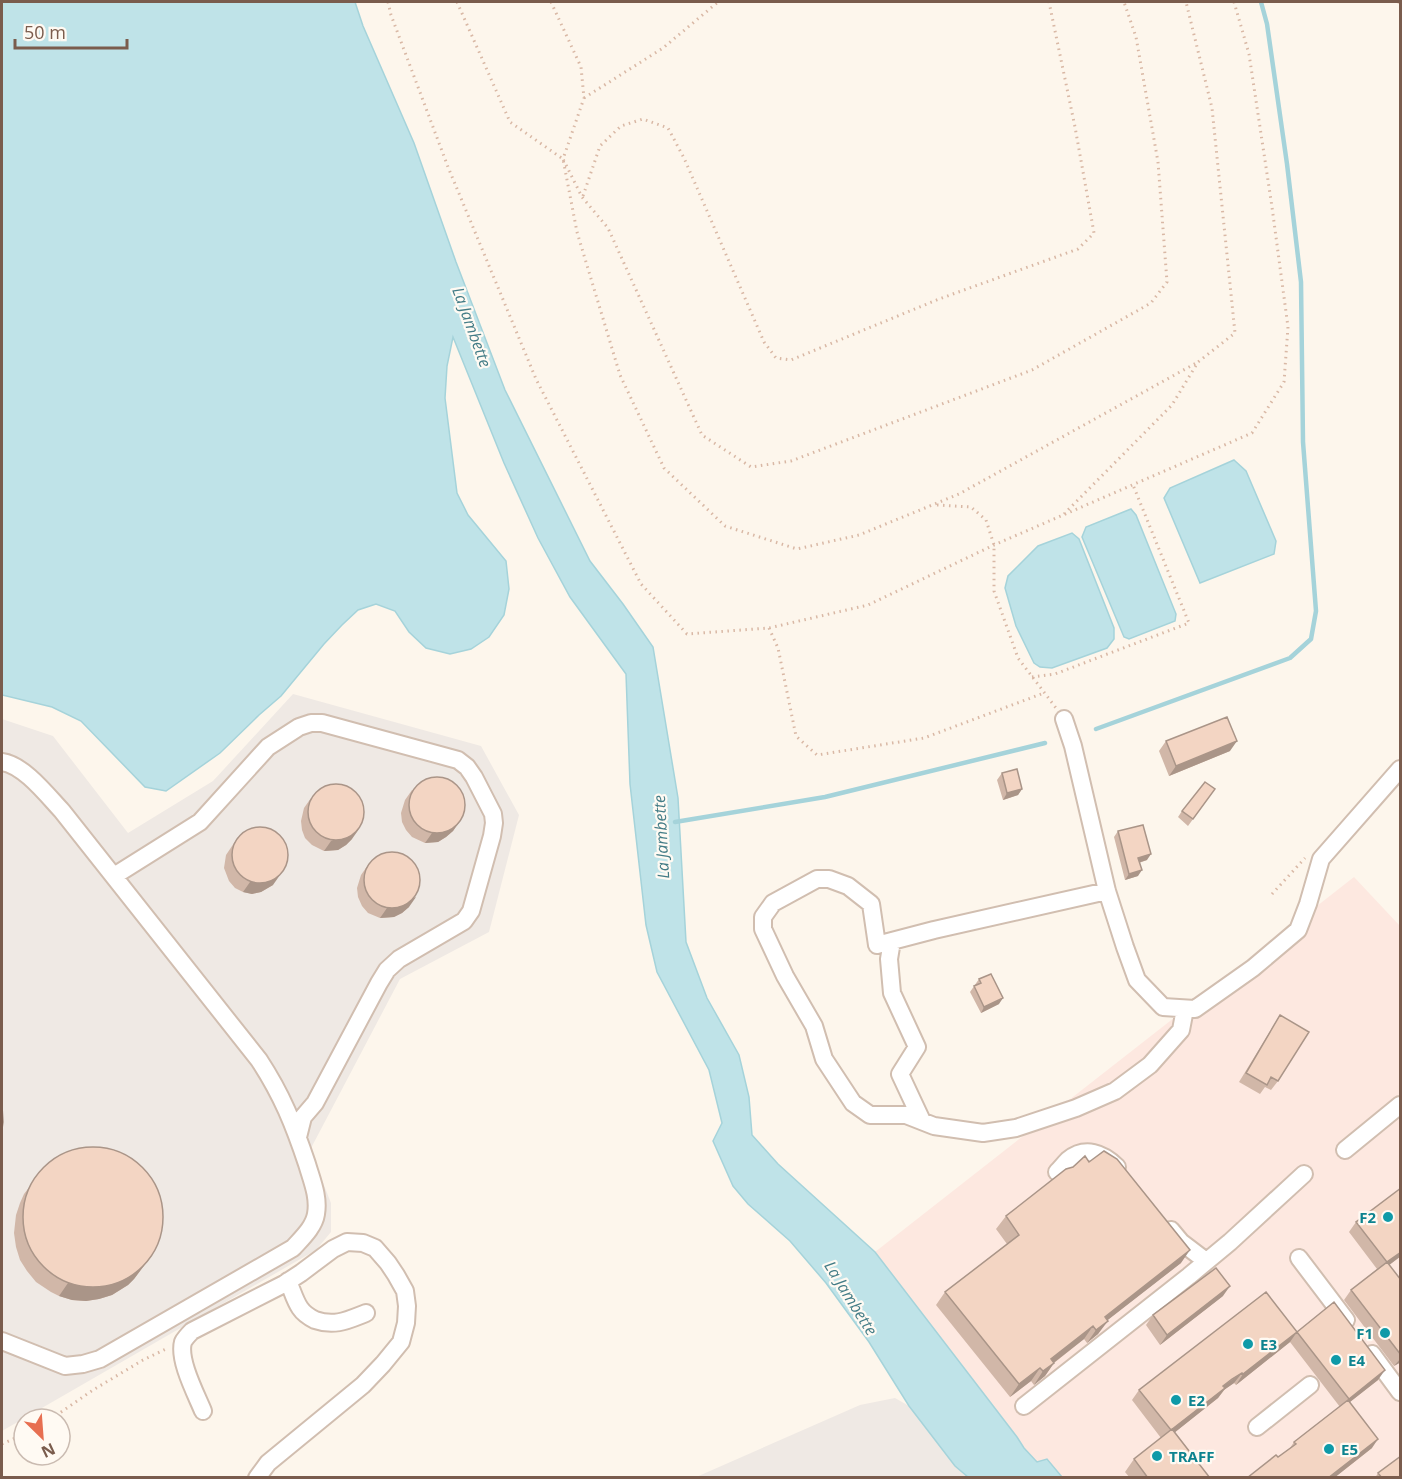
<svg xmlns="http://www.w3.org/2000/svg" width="1402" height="1479" viewBox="0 0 1402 1479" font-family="'Open Sans',sans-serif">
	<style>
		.commercial { fill: #fde8e0 }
		.industrial { fill: #efe9e4 }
		.water { fill: #bfe3e8; stroke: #a5d3da; stroke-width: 1.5 }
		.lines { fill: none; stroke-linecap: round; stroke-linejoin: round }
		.stream { stroke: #a5d3da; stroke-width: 4.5 }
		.minor-casing { stroke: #d1beb0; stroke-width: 20 }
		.path { stroke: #d9b8a5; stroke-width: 3; stroke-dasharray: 1.5 4.5; stroke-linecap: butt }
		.minor { stroke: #fff; stroke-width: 16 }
		.wall { fill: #d1b7a8 }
		.shaded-wall { fill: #aa9588 }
		.building { fill: #f3d5c3; stroke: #aa9588; stroke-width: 1.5 }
		.culture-dot { fill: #0f9aa8; stroke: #fffaf3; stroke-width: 2 }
		.labels { text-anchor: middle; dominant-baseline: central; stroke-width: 4.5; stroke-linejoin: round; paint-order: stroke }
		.culture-label { font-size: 15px; font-weight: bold; fill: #0d838f; stroke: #fffaf3; text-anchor: start }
		.water-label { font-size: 16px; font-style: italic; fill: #437c86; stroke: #fffaf3 }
	</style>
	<rect width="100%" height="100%" fill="#fdf6ec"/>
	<!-- commercial -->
	<path class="commercial" d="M1354,877L1400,926V1477H1062L1047,1459L1037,1462L1024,1448L1017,1437L875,1252Z"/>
	<!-- industrial -->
	<path class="industrial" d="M293,694L481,746L519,815L489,932L400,979L310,1150L331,1203V1232L316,1250L2,1431V719L53,736L128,833L213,781Z
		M895,1398L909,1406L955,1466L968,1477L694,1478L860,1405Z"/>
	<!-- water -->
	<path class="water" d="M2,2H355L363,26L414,143L456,262L505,390L590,561L623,604L653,647L678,798L686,942L707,998L739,1055L749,1097L752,1135L778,1164L875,1252L1017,1437L1024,1448L1037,1462L1047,1459L1062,1477H968L955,1466L909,1406L869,1342L826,1283L790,1241L748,1204L733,1186L713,1141L722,1123L709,1070L657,972L646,925L630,784L626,674L570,597L538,538L504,463L453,337L447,366L445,398L457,493L468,515L506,561L509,589L504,615L489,637L471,649L450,654L426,648L409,632L395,611L376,604L358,610L342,625L324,644L281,696L259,715L220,753L166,791L145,787L81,721L52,707L2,695Z
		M1234,460L1246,471L1276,541L1274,554L1200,583L1164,498L1170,488Z
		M1131,509L1136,515L1176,614L1175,621L1129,639L1124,637L1082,537L1086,527Z
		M1072,533L1079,539L1114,628V639L1107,648L1052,668L1040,667L1034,663L1016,626L1005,588L1008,576L1038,546Z"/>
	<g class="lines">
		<!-- stream -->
		<path class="stream" d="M1096,729L1290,658L1311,639L1316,611L1303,442L1301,282L1287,164L1267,24L1261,2
			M675,822L825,797L1045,743"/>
		<!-- minor casing -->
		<g class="minor-casing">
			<path id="minor" d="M1064,719L1073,746L1107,891L1125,947L1137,980L1163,1007L1195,1009L1253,968L1298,930L1308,904L1321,859L1400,769
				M2,762C24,765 47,795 62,811L259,1060C282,1095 294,1125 307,1164C312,1181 319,1197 316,1214C314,1227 302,1238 293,1248L100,1359L83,1364L65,1366L2,1341
				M114,876L200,822L268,747L299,727L311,723H322L458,760L467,767L474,777L493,814L494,823L492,836L471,911L464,921L399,959L387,970L379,983L315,1103L303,1117L298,1137
				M892,941L877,945L871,904L848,886L829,879H817L773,903L763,917V929L785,976L814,1026L824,1059L853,1103L870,1115H906L934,1126L983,1133L1016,1128L1076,1108L1115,1091L1150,1065L1181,1030L1185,1009
				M922,1121L900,1074L917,1047L892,993L889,959L892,941L934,930L1107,891
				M1345,1150L1400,1105
				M1057,1172C1061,1168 1064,1164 1068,1160C1085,1146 1103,1153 1117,1167
				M1171,1230L1181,1242L1206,1261
				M1299,1258L1346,1320
				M288,1281C292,1290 295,1301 300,1308C304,1314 309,1317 315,1320C335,1327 348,1320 366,1313
				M1372,1354L1400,1392
				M1024,1406L1189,1276L1230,1242L1304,1174
				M203,1411C196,1394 178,1360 183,1342C185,1338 189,1334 192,1331L284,1284L301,1273L333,1249L347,1242L363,1243L375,1248L388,1263L396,1275L405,1291L407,1306L406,1323L401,1342L383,1364L363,1385L268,1463L257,1478
				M1257,1427L1310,1385"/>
		</g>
		<!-- path -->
		<path class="path" d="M388,2L391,15L448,167L536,379L641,584L687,634L769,628L868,605L994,545L1252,433L1284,382L1288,327L1272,207L1249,54L1234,2
			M457,2L510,122L563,159L577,232L620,375L664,468L725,526L797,549L859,535L959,494L1198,362
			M551,2L581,67L584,98L563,159L582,197L608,228L702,435L751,467L791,461L1032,370L1151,303L1167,282L1158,162L1136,37L1124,2
			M1399,2L1400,8
			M584,98L663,48L718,2
			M583,196L600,146L621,126L643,119L668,128L684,158L764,342L776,358L791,360L939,299L1078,249L1094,233L1075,127L1049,2
			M937,505L971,507L986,520L994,545V591L1018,658L1056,708
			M1064,514L1172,405L1198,362L1235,333L1212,108L1186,2
			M769,628L778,648L796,736L817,755L924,738L1044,693
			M1032,677L1055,674L1189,623L1133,485
			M1272,894L1305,858
			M51,1419L93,1390L143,1360L166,1349
			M2,1444L24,1434"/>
		<!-- minor -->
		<use href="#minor" class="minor"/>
	</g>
	<!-- wall -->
	<path class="wall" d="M1166,741L1230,751L1169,776L1159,751Z
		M1002,773L1022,789L1018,795L1003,800L997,780Z
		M1215,789L1188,826L1178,817L1182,811Z
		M412,790L460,821L453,831L446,837L438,842L425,843L412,837L406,830L402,822L401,813L405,800Z
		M311,798L352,839L346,845L338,850L324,851L312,845L305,838L302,830L301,821L304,808Z
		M1118,831L1147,860L1139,863L1138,876L1125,880L1114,837Z
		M238,837L273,885L261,892L252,894L243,892L235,888L229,881L224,868L226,855Z
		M368,865L409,907L402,913L394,917L380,918L368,913L362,906L358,897L357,888L361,875Z
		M979,979L999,1004L981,1013L970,992Z
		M1280,1015L1278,1081L1271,1090L1265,1087L1260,1094L1239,1082Z
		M1089,1162L1181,1263L1107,1320L1098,1334L1087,1343L1084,1339L1054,1363L1045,1376L1034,1385L1031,1381L1010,1397L936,1305L945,1292L1007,1244L996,1229L1006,1216Z
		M34,1181L152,1255L134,1279L128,1285L112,1295L99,1299L86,1301L72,1300L59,1296L51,1292L36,1282L27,1271L20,1260L16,1247L14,1233L16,1215L20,1203L24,1194Z
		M1401,1188V1256L1389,1265L1401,1280V1362L1394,1366L1344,1300L1351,1290L1377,1269L1349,1232L1356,1222Z
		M1223,1296L1160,1345L1146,1325L1153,1315Z
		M1297,1332L1378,1380L1350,1402L1372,1448L1334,1478H1247L1278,1457L1290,1448L1294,1442L1340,1407L1290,1342L1236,1385L1234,1383L1225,1389L1218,1398L1175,1432L1210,1478H1130L1125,1472L1134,1459L1161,1438L1132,1400L1139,1390Z
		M1378,1473L1401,1478H1375Z"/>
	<!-- shaded-wall -->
	<path class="shaded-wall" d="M1237,741L1230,751L1169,776L1176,766Z
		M1022,789L1018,795L1003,800L1007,793Z
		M460,821L453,831L446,837L438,842L425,843L432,833Z
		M359,829L352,839L346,845L338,850L324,851L331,841Z
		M1151,854L1147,860L1134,864L1138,858Z
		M1142,870L1138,876L1125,880L1129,874Z
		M280,875L273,885L261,892L252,894L243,892L250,882Z
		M416,897L409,907L402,913L394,917L380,918L387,908Z
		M1003,998L999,1004L981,1013L984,1007Z
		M1190,1250L1181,1263L1095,1330L1105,1317Z
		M1401,1252V1256L1380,1272L1387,1262Z
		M152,1255L134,1279L128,1285L112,1295L99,1299L86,1301L72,1300L59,1296L68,1283Z
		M1230,1286L1223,1296L1160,1345L1167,1335Z
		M1108,1321L1098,1334L1087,1343L1096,1330Z
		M1093,1326L1084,1339L1042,1372L1051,1359Z
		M1297,1332L1290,1342L1236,1385L1243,1374Z
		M1401,1358V1362L1394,1366Z
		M1054,1363L1045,1376L1034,1385L1043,1371Z
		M1040,1368L1031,1381L1010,1397L1019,1384Z
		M1385,1370L1378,1380L1341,1409L1349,1399Z
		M1242,1373L1234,1383L1224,1390L1218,1398L1164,1441L1171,1430L1223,1386Z
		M1378,1439L1372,1448L1334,1478H1328Z"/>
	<!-- building -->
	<path class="building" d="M1227,717L1237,741L1176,766L1166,741Z
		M1017,769L1022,789L1007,793L1002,773Z
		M409 805a28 28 0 1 1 56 0a28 28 0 1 1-56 0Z
		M1205,782L1215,789L1193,819L1182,811Z
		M308 812a28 28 0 1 1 56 0a28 28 0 1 1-56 0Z
		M1143,825L1151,854L1138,858L1142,870L1129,874L1118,831Z
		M232 855a28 28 0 1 1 56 0a28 28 0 1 1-56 0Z
		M364 880a28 28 0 1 1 56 0a28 28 0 1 1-56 0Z
		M991,974L1003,998L984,1007L974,986L981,983L979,979Z
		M1280,1015L1309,1032L1278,1081L1271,1077L1267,1085L1246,1073Z
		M2,1106L3,1122L2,1129Z
		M23 1217a70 70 0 1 1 140 0a70 70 0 1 1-140 0Z
		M1104,1151L1117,1159L1190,1250L1105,1317L1108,1321L1096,1330L1093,1326L1051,1359L1054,1363L1043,1371L1040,1368L1019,1384L945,1292L1019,1235L1006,1216L1066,1169L1073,1167L1085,1156L1089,1162Z
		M1401,1188V1252L1387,1262L1401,1280V1355L1351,1290L1387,1262L1356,1222Z
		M1216,1268L1230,1286L1167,1335L1153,1315Z
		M1266,1292L1297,1332L1334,1302L1385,1370L1349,1399L1297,1332L1243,1374L1242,1373L1232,1379L1223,1386L1225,1388L1171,1430L1139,1390Z
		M1348,1400L1378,1439L1328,1478H1247L1276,1455L1278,1457L1296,1444L1294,1442Z
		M1172,1429L1210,1478H1148L1134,1459Z
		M1401,1456V1478H1382L1378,1473Z"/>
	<!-- markers -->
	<g class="culture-dot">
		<circle cx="1388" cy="1217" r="6"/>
		<circle cx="1385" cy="1333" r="6"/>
		<circle cx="1248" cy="1344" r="6"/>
		<circle cx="1336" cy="1360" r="6"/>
		<circle cx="1176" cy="1400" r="6"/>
		<circle cx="1329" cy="1449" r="6"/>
		<circle cx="1157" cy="1456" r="6"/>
	</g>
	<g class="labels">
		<!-- culture labels -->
		<g class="culture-label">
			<text x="1376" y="1217" text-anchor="end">F2</text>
			<text x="1373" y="1333" text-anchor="end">F1</text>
			<text x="1260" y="1344">E3</text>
			<text x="1348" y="1360">E4</text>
			<text x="1188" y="1400">E2</text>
			<text x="1341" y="1449">E5</text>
			<text x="1169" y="1456">TRAFF</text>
		</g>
		<!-- water labels -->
		<g class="water-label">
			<text transform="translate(472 327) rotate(70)">La Jambette</text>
			<text transform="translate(661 837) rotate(-93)">La Jambette</text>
			<text transform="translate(851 1298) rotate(58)">La Jambette</text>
		</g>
	</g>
	<!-- border -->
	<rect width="1402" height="1479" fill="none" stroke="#7a5c4d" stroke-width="6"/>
	<!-- north arrow -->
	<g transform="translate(42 1437) rotate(155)"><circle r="28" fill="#fffaf3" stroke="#cabbb1" stroke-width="1.5"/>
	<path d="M0-4.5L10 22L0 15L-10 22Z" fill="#e76f51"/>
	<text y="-9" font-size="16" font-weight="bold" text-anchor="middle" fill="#7a5c4d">N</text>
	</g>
	<!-- scale -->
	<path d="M15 39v9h112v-9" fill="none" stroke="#7a5c4d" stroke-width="3"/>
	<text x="24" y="39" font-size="18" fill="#7a5c4d" stroke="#fffaf3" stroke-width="4.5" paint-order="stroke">50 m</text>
</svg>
